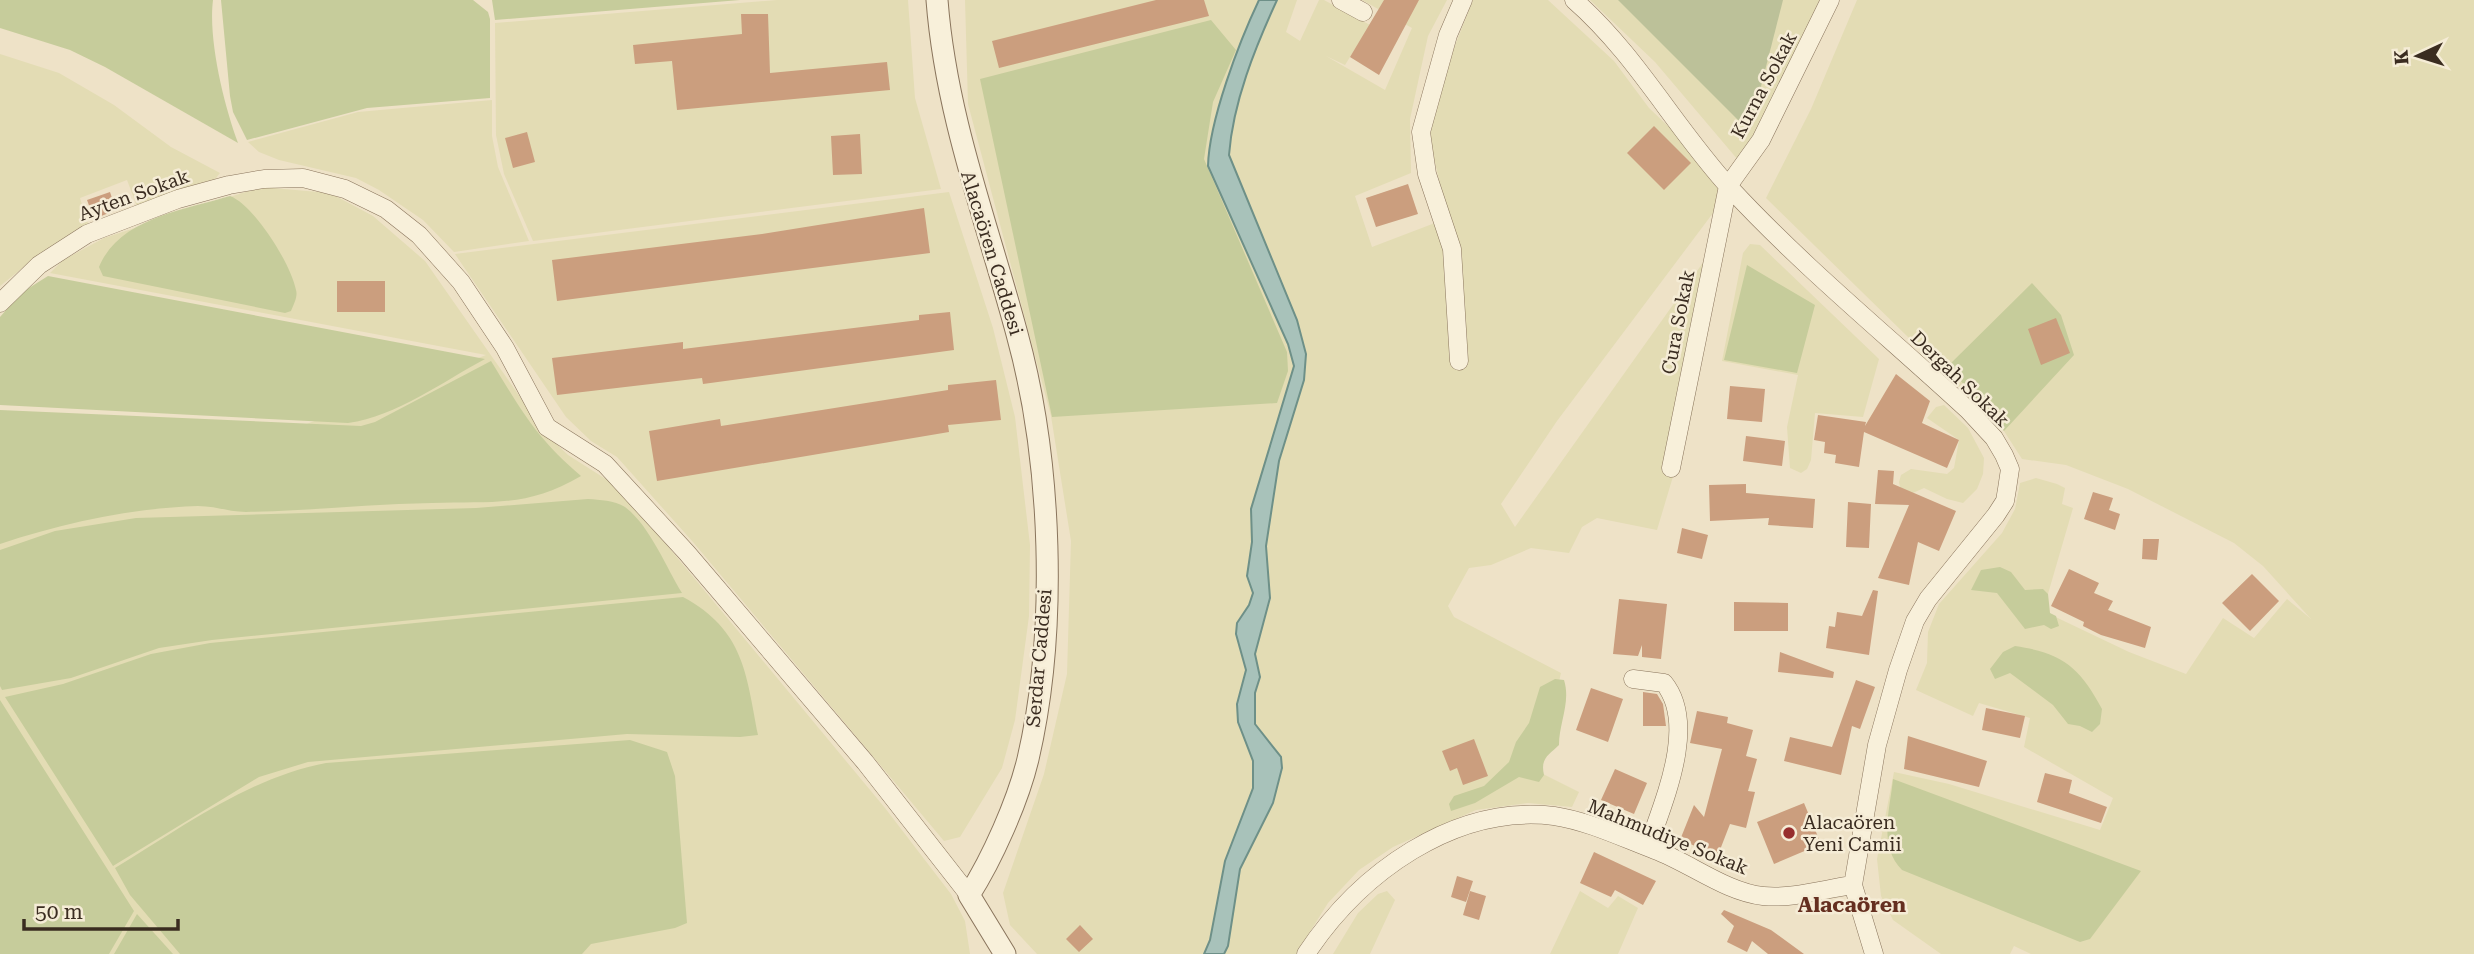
<svg xmlns="http://www.w3.org/2000/svg" width="2474" height="954" viewBox="0 0 2474 954" font-family="'Roboto Serif',serif">
	<style>
		.farmland { fill: #e3dcb4 }
		.green { fill: #c6cc9b }
		.cemetery { fill: #bcc199 }
		.water { fill: #a8c2ba; stroke: #6e9088; stroke-width: 2 }
		.building { fill: #cb9e7e }
		.lines { fill: none; stroke-linecap: round; stroke-linejoin: round }
		.minor-casing { stroke: #89745c; stroke-width: 19 }
		.tertiary-casing { stroke: #89745c; stroke-width: 23 }
		.minor { stroke: #f8f0da; stroke-width: 18 }
		.tertiary { stroke: #f8f0da; stroke-width: 21 }
		.poi-dot { fill: #972e2e; stroke: #f5ecd6; stroke-width: 2.5 }
		.labels { text-anchor: middle; dominant-baseline: central; stroke-width: 5; stroke-linejoin: round; paint-order: stroke }
		.street-label { font-size: 19px; fill: #3a2c20; stroke: #f5ecd6 }
		.poi-label { font-size: 19px; fill: #3a2c20; stroke: #f5ecd6; text-anchor: start }
		.neighbourhood-label { font-size: 21px; font-weight: bold; fill: #652f20; stroke: #f5ecd6 }
	</style>
	<rect width="100%" height="100%" fill="#eee2c7"/>
	<!-- farmland -->
	<path class="farmland" d="M777,0H908L915,98L941,189L533,241L504,174L496,135L495,23Z
		M965,0H1297L1286,32L1300,41L1319,0H1324L1370,25L1345,65L1326,56L1385,90L1412,28L1362,0H1447L1428,36L1410,119L1411,173L1355,196L1372,247L1448,218L1429,137L1448,63L1473,0H1548L1614,61L1649,108L1712,168L1722,201L1557,421L1501,504L1515,527L1702,264L1713,260L1705,343L1692,413L1657,530L1597,518L1582,527L1569,553L1531,548L1491,565L1469,568L1448,606L1454,617L1561,673L1547,732L1525,765L1579,792L1572,807L1528,803L1476,810L1393,847L1359,870L1328,903L1296,954H1037L1010,925L1003,893L1044,774L1067,674L1071,541L1051,416L968,104Z
		M1590,0H1829L1744,167L1655,62Z
		M1857,0H2474V954H2031L2014,946L2010,954H1941L1893,920L1881,896L1877,859L1894,772L1949,784L2100,830L2113,798L2024,747L2030,718L1979,703L1973,716L1916,690L1927,663L1928,632L1939,604L2002,533L2015,509L2020,483L2036,478L2057,484L2065,488L2062,504L2073,508L2043,611L2129,652L2186,674L2223,618L2254,638L2287,599L2311,619L2263,566L2234,543L2128,489L2066,465L2022,459L2004,431L1766,198L1811,109Z
		M0,54L59,73L114,105L171,147L220,173L211,184L138,209L127,180L80,198L89,227L45,250L0,286Z
		M492,100V136L498,167L529,241L454,252L423,220L379,190L356,178L279,160L259,152L248,142L358,112Z
		M261,187L330,193L373,216L425,261L546,434L568,455L612,483L641,514L885,808L951,894L965,921L970,954H0V542L486,355L50,273L63,260L104,238Z
		M949,192L993,328L1015,417L1030,545L1029,616L1015,720L1002,768L960,837L944,841L693,542L617,457L591,441L566,417L455,254Z
		M1750,244L1760,245L1879,359L1863,417L1815,413L1811,460L1807,469L1801,473L1790,468L1787,427L1798,375L1722,361L1743,253Z
		M1944,405L1968,428L1984,458L1983,474L1977,489L1963,503L1947,499L1924,488L1906,496L1901,492L1899,482L1901,475L1911,469L1947,474L1954,468L1959,440L1927,418L1936,407Z
		M1387,891L1395,900L1370,954H1333L1358,913L1378,894Z
		M1580,891L1608,908L1618,896L1638,908L1618,954H1550Z"/>
	<!-- green -->
	<path class="green" d="M0,0H213C208,40 224,105 238,143L105,67L70,50L0,28Z
		M221,0H473L488,12L490,19V98L367,108L247,140L233,112L230,96Z
		M492,0H740L495,20Z
		M1211,20L1236,50L1213,102L1204,159L1287,352L1288,371L1277,403L1052,417L980,79Z
		M230,196C254,205 291,264 296,290C298,296 294,304 291,311L285,313L103,276L99,267C119,218 184,210 230,196Z
		M1747,265L1815,305L1797,373L1724,360Z
		M48,276L485,359C442,382 397,416 348,423L0,405V317L21,293Z
		M2032,283L2061,315L2074,355L2004,431L1948,366Z
		M491,361C521,410 536,438 581,476C527,508 491,501 432,503C370,504 308,511 246,512C230,512 215,506 198,506C132,508 63,523 0,544V410L361,426L375,422Z
		M588,499C600,500 614,500 625,507C650,526 666,567 682,593L212,640L159,648L71,678L2,690L0,686V550L55,531L136,518L476,508Z
		M2000,567L2011,572L2025,590L2043,589L2048,594L2050,613L2056,616L2059,626L2051,629L2044,625L2025,629L1997,593L1971,590L1981,570Z
		M683,597C744,630 746,673 758,735L740,737L627,734L308,762L259,777L113,866L5,697L63,684L151,654L210,643Z
		M2015,646C2062,653 2080,667 2102,709L2100,724L2092,732L2080,726L2068,724L2053,705L2010,673L1995,679L1990,669L2003,652Z
		M1555,679L1564,680C1571,702 1559,723 1559,745C1549,755 1540,758 1544,775L1539,782L1519,777L1475,803L1451,811L1449,804L1454,796L1484,786L1509,762L1516,742L1529,723L1540,687Z
		M0,700L134,911L109,954H0Z
		M630,740L667,752L675,776L687,923L675,928L591,944L582,954H180L130,895L115,868C183,827 248,778 326,763Z
		M1893,779L2141,871L2090,939L2080,942L1902,870C1878,846 1890,809 1893,779Z
		M137,914L173,954H114Z"/>
	<!-- cemetery -->
	<path class="cemetery" d="M1618,0H1783L1754,114L1741,123Z"/>
	<!-- water -->
	<path class="water" d="M1259,0H1277C1255,48 1233,102 1229,155L1297,320L1306,354L1304,380L1279,461L1266,546L1270,598L1255,654L1260,677L1255,693V724L1281,757L1282,768L1273,803L1240,869L1228,946L1224,954H1204L1210,940L1225,861L1253,788V761L1238,722L1237,704L1246,670L1236,634L1237,623L1249,605L1253,593L1247,576L1252,542L1251,509L1294,366L1288,344L1208,166C1209,121 1239,42 1259,0Z"/>
	<!-- building -->
	<path class="building" d="M1156,0H1204L1209,16L999,68L992,41Z
		M1384,0H1419L1379,75L1350,57Z
		M741,14H768L770,73L887,62L890,90L677,110L672,61L635,64L633,45L742,34Z
		M1654,126L1691,163L1664,190L1627,153Z
		M527,132L535,162L513,168L505,138Z
		M860,134L862,174L833,175L831,136Z
		M1408,184L1418,214L1376,227L1366,198Z
		M110,192L116,210L94,219L87,200Z
		M924,208L930,253L557,301L552,260L762,234Z
		M337,281H385V312H337Z
		M950,312L954,350L703,384L702,378L557,395L552,358L683,342V349L919,320V315Z
		M2056,318L2070,353L2041,365L2028,329Z
		M1896,374L1930,401L1922,423L1959,440L1947,468L1864,432L1859,467L1835,463L1836,455L1824,453L1825,442L1814,440L1818,415L1866,422L1865,426Z
		M996,380L1001,420L948,425L949,432L657,481L649,431L720,419L721,426L948,390V385Z
		M1730,386L1765,389L1762,422L1727,419Z
		M1746,436L1785,441L1782,466L1743,461Z
		M1878,470L1894,471L1893,484L1956,511L1939,551L1918,542L1909,585L1878,578L1909,505L1875,504Z
		M1746,484V493L1815,499L1813,528L1768,525L1769,518L1710,521L1709,485Z
		M2093,492L2113,498L2109,510L2120,514L2115,530L2084,519Z
		M1848,502L1871,504L1869,548L1846,547Z
		M1682,528L1708,535L1702,559L1677,553Z
		M2143,539H2159L2157,560L2142,559Z
		M2069,569L2099,583L2094,593L2113,601L2108,610L2151,627L2145,648L2101,635L2083,626L2084,622L2051,606Z
		M2252,574L2279,601L2250,631L2222,603Z
		M1873,590L1878,591L1869,655L1826,648L1829,626L1835,627L1837,612L1862,616Z
		M1619,599L1667,604L1661,659L1642,657V645L1638,656L1613,654Z
		M1734,602L1788,603V631H1734Z
		M1780,652L1834,672L1833,678L1778,672Z
		M1856,680L1875,687L1860,729L1852,726L1841,775L1784,761L1790,737L1832,747Z
		M1591,688L1623,699L1608,742L1576,730Z
		M1643,692L1657,694L1663,704L1666,726H1643Z
		M1986,708L2025,716L2020,738L1982,730Z
		M1697,711L1728,717L1727,723L1753,730L1746,756L1757,759L1748,791L1755,792L1746,828L1730,824L1718,855L1680,840L1694,805L1704,817L1722,749L1690,743Z
		M1908,736L1987,761L1979,787L1904,769Z
		M1474,739L1488,776L1463,785L1457,768L1450,771L1442,751Z
		M1615,769L1647,783L1634,814L1601,800Z
		M2045,773L2072,780L2069,793L2107,807L2101,823L2037,802Z
		M1804,803L1821,844L1774,864L1757,822Z
		M1594,852L1656,881L1643,905L1615,890L1611,897L1580,883Z
		M1457,876L1473,881L1466,902L1451,897Z
		M1470,891L1486,896L1479,920L1463,915Z
		M1724,910L1771,930L1804,954H1768L1752,941L1747,952L1727,942L1734,926L1721,914Z
		M1080,925L1093,939L1079,952L1066,939Z"/>
	<g class="lines">
		<!-- minor casing -->
		<g class="minor-casing">
			<path id="minor" d="M1341,0L1363,12
				M1574,0C1636,54 1675,128 1730,188C1804,268 1888,336 1968,410L1994,438L2004,455L2010,469L2007,489L2005,501L1996,515L1928,599L1915,621L1898,670L1877,745L1853,885L1874,954
				M0,303L39,265L87,234L178,199L229,185L264,179L303,178L345,189L386,209L419,235L461,282L505,348L547,427L605,464L687,553L865,762L969,895
				M1459,361L1452,249L1427,174L1421,132L1448,35L1463,0
				M1671,468L1728,186L1761,140L1830,0
				M1633,679L1664,683C1698,725 1663,802 1648,847
				M1306,954C1359,874 1453,804 1554,816C1588,821 1623,838 1655,850C1690,863 1726,892 1763,896C1792,899 1824,889 1853,885"/>
		</g>
		<!-- tertiary casing -->
		<g class="tertiary-casing">
			<path id="tertiary" d="M937,0C946,117 987,222 1017,334C1052,461 1058,630 1028,759C1018,801 992,859 969,895L1005,954"/>
		</g>
		<!-- minor -->
		<use href="#minor" class="minor"/>
		<!-- tertiary -->
		<use href="#tertiary" class="tertiary"/>
	</g>
	<!-- markers -->
	<circle class="poi-dot" cx="1789" cy="833" r="7"/>
	<g class="labels">
		<!-- street labels -->
		<g class="street-label">
			<text transform="translate(1764 85) rotate(-62)">Kurna Sokak</text>
			<text transform="translate(134 195) rotate(-20)">Ayten Sokak</text>
			<text transform="translate(992 253) rotate(73)">Alacaören Caddesi</text>
			<text transform="translate(1678 322) rotate(-79)">Cura Sokak</text>
			<text transform="translate(1960 379) rotate(44)">Dergah Sokak</text>
			<text transform="translate(1039 658) rotate(-85)">Serdar Caddesi</text>
			<text transform="translate(1668 837) rotate(22)">Mahmudiye Sokak</text>
		</g>
		<!-- poi labels -->
		<g class="poi-label">
			<text x="1803" y="822">Alacaören<tspan x="1803" dy="22">Yeni Camii</tspan></text>
		</g>
		<!-- neighbourhood labels -->
		<g class="neighbourhood-label">
			<text x="1852" y="905">Alacaören</text>
		</g>
	</g>
	<!-- north arrow -->
	<g transform="translate(2418 56) rotate(266)" stroke="#f5ecd6" stroke-width="5" paint-order="stroke">
	<path d="M0-5L12 26L0 18L-12 26Z" fill="#3a2c20"/>
	<text y="-10" font-size="19" font-weight="bold" text-anchor="middle" fill="#3a2c20">K</text>
	</g>
	<!-- scale -->
	<path d="M24 919v10h154v-10" fill="none" stroke="#3a2c20" stroke-width="3.5"/>
	<text x="35" y="919" font-size="21" fill="#3a2c20" stroke="#f5ecd6" stroke-width="5" paint-order="stroke">50 m</text>
</svg>
